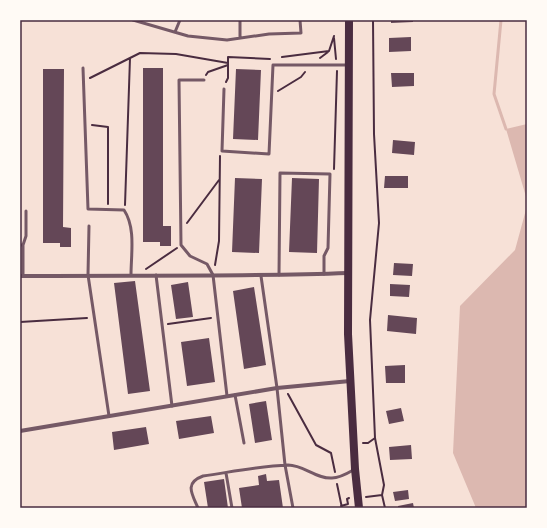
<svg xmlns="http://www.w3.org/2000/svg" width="547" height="528" viewBox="0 0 547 528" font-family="'Times New Roman',serif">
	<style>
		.water { fill: #dcb8b0 }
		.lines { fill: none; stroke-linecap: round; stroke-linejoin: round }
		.stream { stroke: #dcb8b0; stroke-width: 3 }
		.building { fill: #644757 }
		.path { stroke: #4a2c40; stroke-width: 2 }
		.service { stroke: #755966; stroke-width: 3 }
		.minor { stroke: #755966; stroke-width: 4 }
		.secondary { stroke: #4a2c40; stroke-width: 8 }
		.neatline { fill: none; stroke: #4a2c40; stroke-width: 1.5 }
	</style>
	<rect width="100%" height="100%" fill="#f7e1d7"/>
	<!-- water -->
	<path class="water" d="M527,124V200L506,129Z
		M527,206V508H476L453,453L460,306L515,250Z"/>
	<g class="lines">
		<!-- stream -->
		<path class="stream" d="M501,20L494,94L506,129"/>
	</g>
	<!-- building -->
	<path class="building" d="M391,20H413V22L391,23Z
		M411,37V51L389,52V38Z
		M143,68H163V226H171V246H160V242H143Z
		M43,69H64L63,227L71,228V247H60V243H43Z
		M236,69L261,70L258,140L233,139Z
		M391,73H414V86L392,87Z
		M393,140L415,142L414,155L392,153Z
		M385,176H408V188H384Z
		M235,178L262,179L259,253L232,252Z
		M292,178L319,179L317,253L289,252Z
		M394,263L413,264L412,276L393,275Z
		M135,281L150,391L128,394L114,283Z
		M188,282L193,317L176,319L171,285Z
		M390,284L410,285L409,297L390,296Z
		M254,287L266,365L244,369L233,291Z
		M388,315L417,318L416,334L387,331Z
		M209,338L215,382L187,386L181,342Z
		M405,365V383H386L385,366Z
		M266,401L272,440L255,443L249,404Z
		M401,408L404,421L389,424L386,411Z
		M211,416L214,433L179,439L176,421Z
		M146,427L149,444L114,450L112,432Z
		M411,445L412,459L390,460L389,447Z
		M266,474L267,481L279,480L283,508H242L239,488L259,485L258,476Z
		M224,479L228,508H208L204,482Z
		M408,490L409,499L395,501L393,492Z
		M413,503L414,508H398V506Z"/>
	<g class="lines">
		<!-- path -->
		<path class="path" d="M334,38L336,59
			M282,57L329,51L334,36
			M320,58L328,52
			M206,75L208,72L228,65
			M90,78L140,53L176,54L228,63
			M226,82L228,78V57L270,59
			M278,91L301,77L305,72
			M92,125L108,127V204
			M334,169L337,71
			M125,205L130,58
			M187,223L219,180
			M215,265L219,241L220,156
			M146,269L177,248
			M20,322L87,318
			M168,324L211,318
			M288,394L316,445L331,453L335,472
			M375,438L384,485L382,495
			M363,443H368L375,438L370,320L379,223L374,134L373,20
			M337,484L342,508
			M366,497L382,495L385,508
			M341,506L348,504L347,499L349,498"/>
		<!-- service -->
		<path class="service" d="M133,20L188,36L227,40L269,34L301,33L300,20
			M240,20V38
			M175,32L180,20
			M83,68L88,209L124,210C136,228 131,254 131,275
			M204,80H179L181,245L190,256L207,264L213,275L227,396
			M224,89L222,151L269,154L273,65H349
			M89,226L88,275L109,416
			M20,245H23V276
			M23,245L26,236V211
			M156,275L172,406
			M279,275L280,173L330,174L328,248L324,256V274
			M261,276L277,388L285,465L293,508
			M235,395L244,443
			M226,473L232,508
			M198,508C192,494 184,483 203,476C231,472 260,466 288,465C304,465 316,479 332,478C340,478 348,473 355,469"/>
		<!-- minor -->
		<path class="minor" d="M20,276C129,275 239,277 348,273
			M20,431L277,388L350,381"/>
		<!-- secondary -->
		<path class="secondary" d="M349,20L348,334L355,469L359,508"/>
	</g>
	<!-- border -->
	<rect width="547" height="528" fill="none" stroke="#fffaf5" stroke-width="42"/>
	<rect x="21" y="21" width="505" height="486" class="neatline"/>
</svg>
